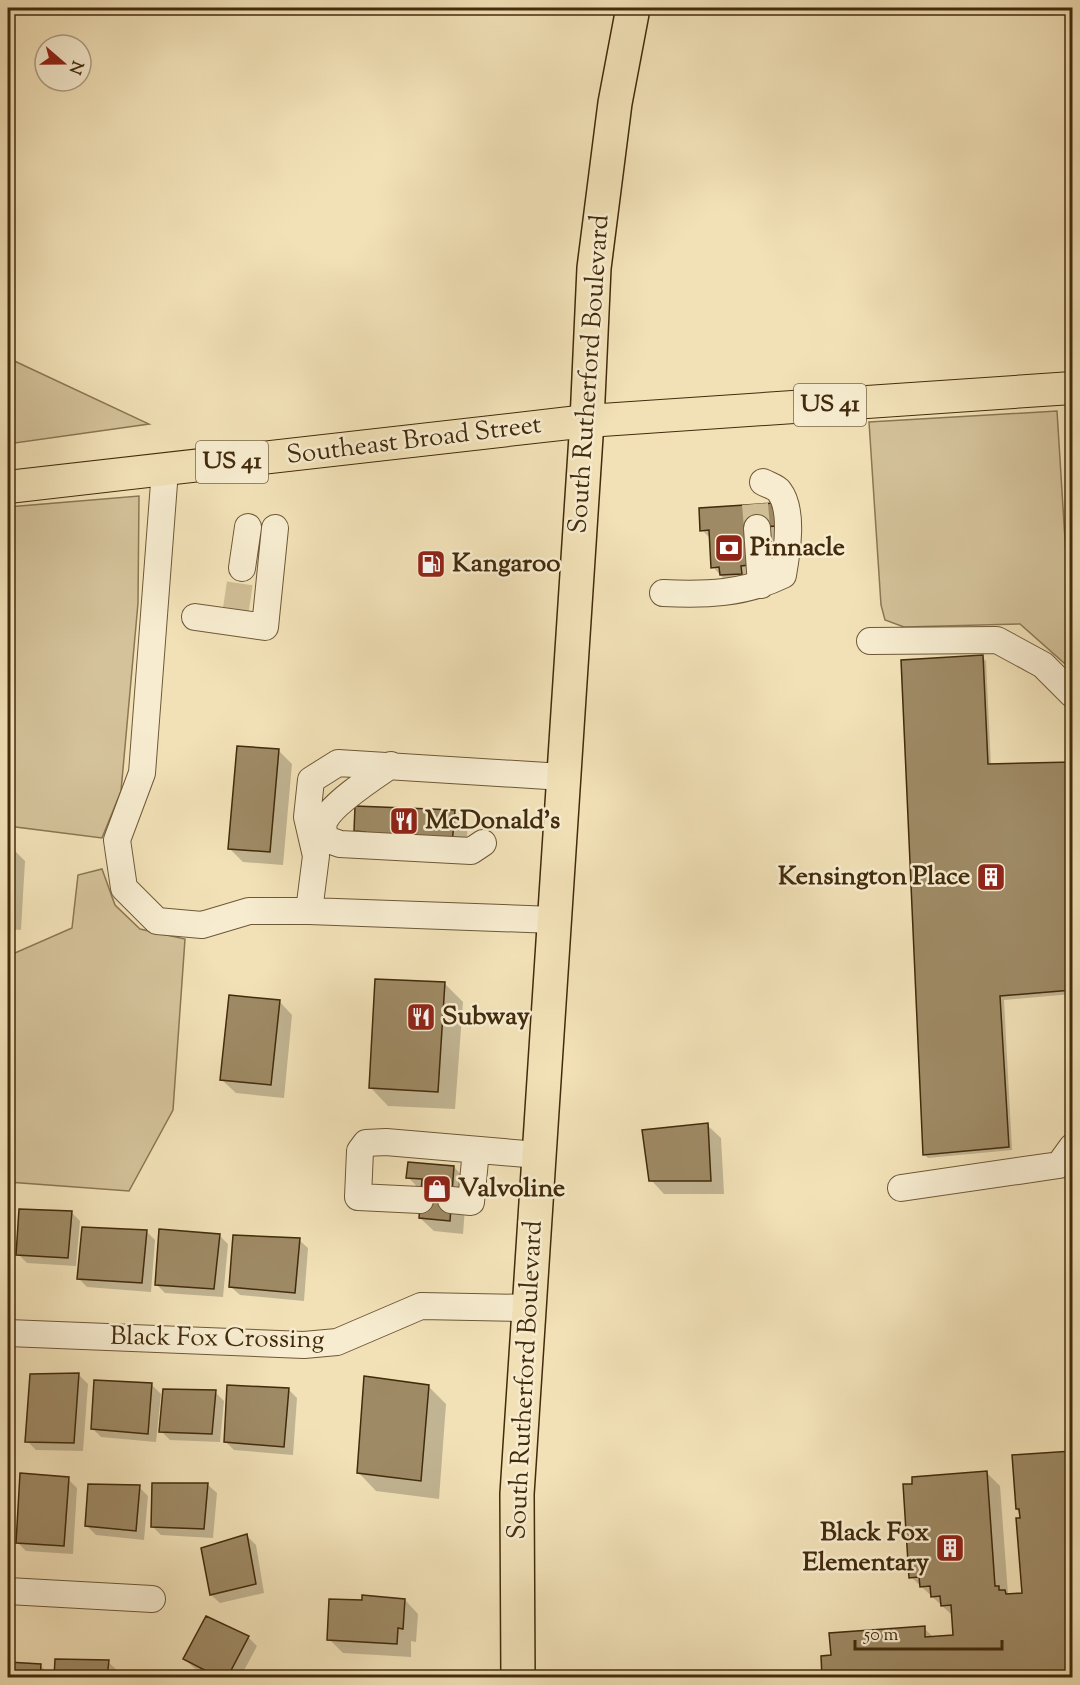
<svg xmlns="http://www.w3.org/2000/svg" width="1080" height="1685" viewBox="0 0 1080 1685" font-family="'Sorts Mill Goudy',serif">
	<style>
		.green { fill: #d4c29a; stroke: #8b7653; stroke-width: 1.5 }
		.shadow { fill: #0003 }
		.building { fill: #9e8a65; stroke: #422b0c; stroke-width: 1.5 }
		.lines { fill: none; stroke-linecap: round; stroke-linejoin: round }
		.minor-tunnel { stroke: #cfbd95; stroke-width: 26; stroke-dasharray: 26 13; stroke-linecap: butt }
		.minor-casing { stroke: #6e5837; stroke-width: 28 }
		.major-casing { stroke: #422b0c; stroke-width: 34 }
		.highway-casing { stroke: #422b0c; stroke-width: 36 }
		.minor { stroke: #f7ecd0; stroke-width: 26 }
		.major { stroke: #f2e1b7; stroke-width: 32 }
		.highway { stroke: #f2e1b7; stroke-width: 33 }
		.labels { text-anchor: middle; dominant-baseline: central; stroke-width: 5; stroke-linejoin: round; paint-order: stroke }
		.shield { fill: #f7ecd0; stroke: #786547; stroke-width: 1.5 }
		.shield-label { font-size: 24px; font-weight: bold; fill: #422b0c }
		.street-label { font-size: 26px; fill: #422b0c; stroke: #f7ecd0 }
		.poi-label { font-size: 26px; font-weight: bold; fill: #422b0c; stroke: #f7ecd0; text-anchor: start }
	</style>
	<rect width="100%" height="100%" fill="#f2e1b7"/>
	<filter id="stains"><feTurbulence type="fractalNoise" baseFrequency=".00333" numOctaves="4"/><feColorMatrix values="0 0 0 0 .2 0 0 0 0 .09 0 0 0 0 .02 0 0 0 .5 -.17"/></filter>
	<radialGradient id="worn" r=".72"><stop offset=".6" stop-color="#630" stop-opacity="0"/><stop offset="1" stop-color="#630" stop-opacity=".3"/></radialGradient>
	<!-- green -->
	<path class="green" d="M8,358L149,424L8,444Z
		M1057,411L1069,604H1072V670L1020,624L904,627L885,620L881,605L869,422Z
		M139,496L138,603L121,791L102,838L8,826V507Z
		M102,869L115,905L140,929L185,939L173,1110L129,1191L8,1182V956L72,928L78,875Z"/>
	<!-- shadow -->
	<path class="shadow" d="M774,504L789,539L759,541L761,578L726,581L713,567L711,539L702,530Z
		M982,657L986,661L991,766L1072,764V994L1004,1000L1012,1150L928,1158L924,1154Z
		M278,750L292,764L283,865L243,862L229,848Z
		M454,812L468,825L465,858L369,844L356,831Z
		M8,848H12L25,861L21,930L8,929Z
		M445,984L463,1002L455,1109L388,1106L370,1087Z
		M279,1001L292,1015L284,1098L236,1093L222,1080Z
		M707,1125L721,1138L724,1194H664L651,1180Z
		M454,1167L467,1181L463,1234L434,1231L420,1218L422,1192L408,1177Z
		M8,1210L14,1217L11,1259H8Z
		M71,1212L80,1221L76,1266L27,1263L18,1254Z
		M146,1231L155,1240L151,1292L87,1287L78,1278Z
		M219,1235L228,1244L223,1297L165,1293L156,1284Z
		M299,1240L308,1248L304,1301L240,1295L231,1287Z
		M79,1375L88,1384L83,1451L36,1450L27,1441Z
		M152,1385L161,1394L156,1442L101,1437L93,1429Z
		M428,1386L446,1404L439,1499L376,1491L358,1472Z
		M288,1389L297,1398L293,1455L234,1450L225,1441Z
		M215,1392L224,1401L220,1442L170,1440L161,1431Z
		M1072,1452V1678H824L924,1628L934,1638L955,1636L953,1616L911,1577L986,1472L1000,1486L1008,1594H1023L1021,1519L1017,1509L1013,1457Z
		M68,1479L77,1488L73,1554L26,1551L17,1542Z
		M208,1485L217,1493L213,1538L161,1535L152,1526Z
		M139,1487L148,1496L144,1540L96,1535L87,1526Z
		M247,1536L256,1545L264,1593L220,1603L211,1595Z
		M405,1600L418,1614L416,1642L411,1641V1657L343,1653L329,1639Z
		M248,1637L257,1646L240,1678H214L194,1668L185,1659Z
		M108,1662L117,1670L116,1678H55Z
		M8,1663L40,1665L49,1674V1678H8Z"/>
	<!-- building -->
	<path class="building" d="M775,503L776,526L746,528L749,565L741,566L742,574L720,575L719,567L711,568L709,530L700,531L699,508Z
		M983,655L988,764L1072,762V990L1000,996L1009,1147L923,1155L901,660Z
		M237,746L279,749L270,852L228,849Z
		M355,806L455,810L452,845L365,840V832L354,831Z
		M8,846H12L8,917Z
		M375,979L445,982L438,1092L369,1088Z
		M229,995L280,1000L271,1085L220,1080Z
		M708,1123L711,1181H649L642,1130Z
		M408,1162L454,1166L450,1221L419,1218L422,1179L406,1178Z
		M19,1209L72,1211L68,1258L16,1255Z
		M82,1227L147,1230L142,1283L77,1279Z
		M159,1229L220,1234L214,1289L155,1285Z
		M233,1235L300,1238L295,1293L229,1287Z
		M79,1373L74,1443L25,1442L30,1374Z
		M364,1376L429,1385L421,1481L357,1473Z
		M94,1380L152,1383L148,1434L91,1429Z
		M227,1385L289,1388L284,1447L224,1442Z
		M163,1389L216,1390L212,1434L159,1432Z
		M1072,1451V1665H1066L1067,1676L822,1678L821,1656L831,1655L829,1633L925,1626V1637L953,1635L951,1605L941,1606L940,1596L931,1597L930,1586L920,1587L919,1577L909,1578L903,1484H912V1477L987,1471L995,1586H999V1590H1005L1006,1594L1022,1593L1016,1518H1020L1019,1509H1016L1012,1455Z
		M20,1473L69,1477L64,1546L16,1543Z
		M152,1483H208L204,1529L151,1527Z
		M88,1484L140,1485L136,1531L85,1526Z
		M247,1534L256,1584L210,1595L201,1548Z
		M362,1595L405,1599L403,1629L398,1628L397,1644L327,1640L329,1599L362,1600Z
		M206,1616L249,1636L227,1678H220L183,1659Z
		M55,1659L109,1660L107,1678H54Z
		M8,1662L41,1664L40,1678H8Z
		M122,1673H175L174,1678H121Z
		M323,1673L386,1678H322Z"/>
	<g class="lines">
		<!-- minor-tunnel -->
		<path class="minor-tunnel" d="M755,504L757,528
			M236,609L242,568"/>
		<!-- minor casing -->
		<g class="minor-casing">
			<path id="minor" d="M165,470L142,773L117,840L124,888L157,921L202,925L249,911H309L554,920
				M757,528L761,585
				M242,568L248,527
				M663,593C706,595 744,594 783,575C787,552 794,510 779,491C776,487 768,485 763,482
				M195,617L265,627L275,528
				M870,641L997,640L1043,665L1072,694
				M391,765C375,776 333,803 325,820C322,826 324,833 326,839L340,844L471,851L483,843
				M309,911L316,856L307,817L311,780L338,763L563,777
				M901,1188L1059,1165L1072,1147
				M420,1200L358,1197L360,1151L366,1143L386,1142L538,1155
				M451,1200L471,1202L476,1150
				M8,1333L304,1345L337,1342L421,1306L528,1308
				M8,1591L152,1599"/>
		</g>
		<!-- major casing -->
		<g class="major-casing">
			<path id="major" d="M8,487L587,421L1072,388"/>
		</g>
		<!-- highway casing -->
		<g class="highway-casing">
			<path id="highway" d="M518,1678L517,1494L587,421L594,268L615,103L633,8"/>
		</g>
		<!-- minor -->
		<use href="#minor" class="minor"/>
		<!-- major -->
		<use href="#major" class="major"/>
		<!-- highway -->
		<use href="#highway" class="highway"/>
	</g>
	<!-- icons -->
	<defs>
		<g id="bank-square" transform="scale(1.5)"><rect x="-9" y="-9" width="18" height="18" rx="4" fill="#8f2418" stroke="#f7ecd0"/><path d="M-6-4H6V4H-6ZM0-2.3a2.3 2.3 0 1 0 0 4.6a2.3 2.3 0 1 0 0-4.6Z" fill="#fff"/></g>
		<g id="fuel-square" transform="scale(1.5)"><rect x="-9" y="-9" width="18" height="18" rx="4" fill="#8f2418" stroke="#f7ecd0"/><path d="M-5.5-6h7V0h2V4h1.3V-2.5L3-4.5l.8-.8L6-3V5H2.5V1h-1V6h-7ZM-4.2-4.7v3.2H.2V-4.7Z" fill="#fff"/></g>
		<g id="restaurant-square" transform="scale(1.5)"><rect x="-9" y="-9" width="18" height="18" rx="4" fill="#8f2418" stroke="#f7ecd0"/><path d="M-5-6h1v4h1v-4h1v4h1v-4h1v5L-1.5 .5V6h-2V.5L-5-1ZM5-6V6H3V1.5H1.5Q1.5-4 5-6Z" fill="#fff"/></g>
		<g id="building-square" transform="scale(1.5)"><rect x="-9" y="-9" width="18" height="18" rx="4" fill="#8f2418" stroke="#f7ecd0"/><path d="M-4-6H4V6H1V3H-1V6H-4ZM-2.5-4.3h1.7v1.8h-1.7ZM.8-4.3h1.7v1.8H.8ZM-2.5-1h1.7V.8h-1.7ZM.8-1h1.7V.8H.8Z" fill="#fff"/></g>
		<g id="shop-square" transform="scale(1.5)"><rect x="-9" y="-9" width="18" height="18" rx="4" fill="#8f2418" stroke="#f7ecd0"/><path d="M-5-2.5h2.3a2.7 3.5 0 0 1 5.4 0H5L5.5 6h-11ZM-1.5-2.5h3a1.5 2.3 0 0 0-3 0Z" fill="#fff"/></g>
	</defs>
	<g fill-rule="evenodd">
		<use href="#bank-square" x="729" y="548"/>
		<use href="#fuel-square" x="431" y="564"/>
		<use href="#restaurant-square" x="404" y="821"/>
		<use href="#building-square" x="991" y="877"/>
		<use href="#restaurant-square" x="421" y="1017"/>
		<use href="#shop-square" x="437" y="1189"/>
		<use href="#building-square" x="950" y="1548"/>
	</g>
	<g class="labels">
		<!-- shield labels -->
		<g class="shield">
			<rect x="794" y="384" width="72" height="42" rx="4.5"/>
			<rect x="196" y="441" width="72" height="42" rx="4.5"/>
		</g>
		<g class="shield-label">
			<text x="830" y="405">US 41</text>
			<text x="232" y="462">US 41</text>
		</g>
		<!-- street labels -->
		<g class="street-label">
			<text transform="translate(590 374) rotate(-86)">South Rutherford Boulevard</text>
			<text transform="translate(414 441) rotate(-7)">Southeast Broad Street</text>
			<text transform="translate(217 1339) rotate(1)">Black Fox Crossing</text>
			<text transform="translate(526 1380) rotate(-87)">South Rutherford Boulevard</text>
		</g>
		<!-- poi labels -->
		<g class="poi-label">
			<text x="750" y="548">Pinnacle</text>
			<text x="452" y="564">Kangaroo</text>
			<text x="425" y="821">McDonald's</text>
			<text x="970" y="877" text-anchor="end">Kensington Place</text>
			<text x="442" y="1017">Subway</text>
			<text x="458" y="1189">Valvoline</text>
			<text x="929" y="1533" text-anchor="end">Black Fox<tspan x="929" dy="30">Elementary</tspan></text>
		</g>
	</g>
	<!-- margin -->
	<rect width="1080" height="1685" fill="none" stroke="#f2e1b7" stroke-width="30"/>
	<rect x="9" y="9" width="1062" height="1667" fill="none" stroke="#422b0c" stroke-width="3"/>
	<rect x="15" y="15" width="1050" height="1655" fill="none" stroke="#422b0c" stroke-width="1.5"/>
	<!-- north arrow -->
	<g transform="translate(63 63) rotate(110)"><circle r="28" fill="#f7ecd0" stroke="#af9f82" stroke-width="1.5"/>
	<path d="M0-4.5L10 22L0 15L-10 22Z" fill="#8f2418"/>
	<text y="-9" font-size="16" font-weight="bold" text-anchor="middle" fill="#422b0c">N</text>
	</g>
	<!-- scale -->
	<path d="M855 1640v9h147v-9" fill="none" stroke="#422b0c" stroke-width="3"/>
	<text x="864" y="1640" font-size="18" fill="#422b0c" stroke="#f7ecd0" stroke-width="4.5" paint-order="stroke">50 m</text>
	<rect width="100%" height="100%" filter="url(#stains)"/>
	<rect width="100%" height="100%" fill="url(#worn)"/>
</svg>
